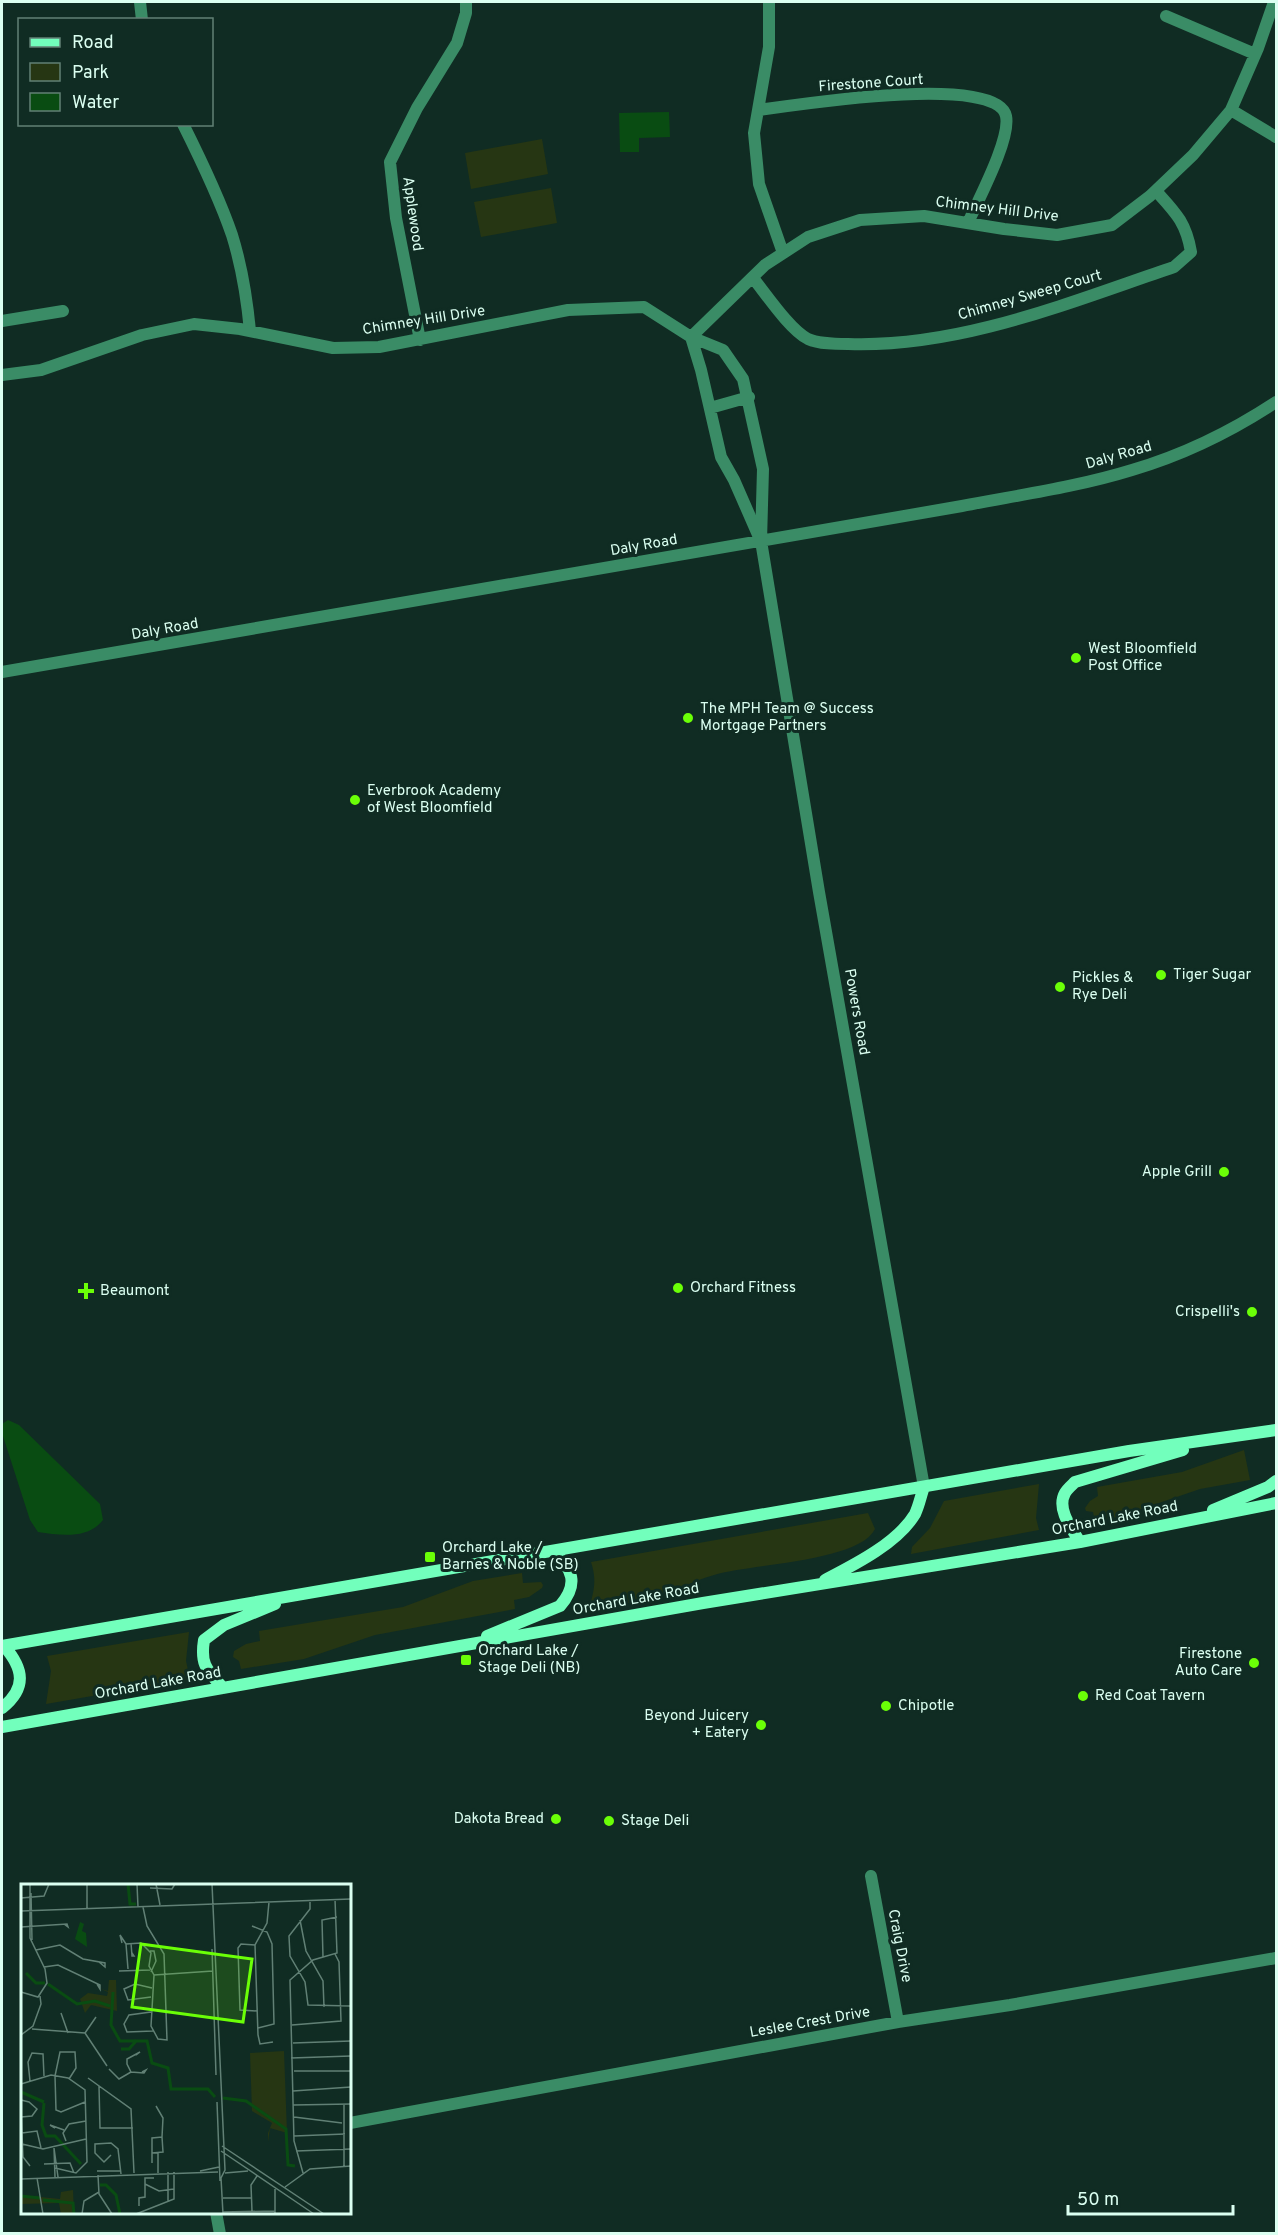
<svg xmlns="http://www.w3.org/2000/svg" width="1278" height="2235" viewBox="0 0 1278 2235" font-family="Overpass,sans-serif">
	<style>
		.green { fill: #263613 }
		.water { fill: #094c12 }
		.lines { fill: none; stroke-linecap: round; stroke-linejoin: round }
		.street { stroke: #3a8c66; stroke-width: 12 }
		.secondary { stroke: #72ffbc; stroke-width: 12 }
		.poi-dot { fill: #6bff07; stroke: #102c23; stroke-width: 2 }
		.labels { text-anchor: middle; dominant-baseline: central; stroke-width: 6; stroke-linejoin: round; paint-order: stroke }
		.street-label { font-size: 15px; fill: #dbfff1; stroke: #102c23 }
		.poi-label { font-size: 15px; fill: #dbfff1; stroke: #102c23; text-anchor: start }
		.inset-river { fill: none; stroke: #094c12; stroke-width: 3 }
		.inset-road { fill: none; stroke: #618075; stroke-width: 1.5 }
		.view { fill: #6bff07; fill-opacity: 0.15; stroke: #6bff07; stroke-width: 3 }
		.inset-edge { fill: none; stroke: #dbfff1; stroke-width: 3 }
	</style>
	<rect width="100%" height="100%" fill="#102c23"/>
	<!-- green -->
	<path class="green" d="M542,139L548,174L471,189L465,153Z
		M551,188L557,223L481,237L474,202Z
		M1244,1450L1250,1480L1200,1489L1118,1517L1095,1521L1093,1512L1086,1511L1085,1508L1090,1501L1098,1496L1097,1487L1182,1472Z
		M1039,1484L1036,1518L1039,1530L911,1554L912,1547L930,1528L944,1501Z
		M868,1513L875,1529C859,1562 748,1564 714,1575C690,1582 668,1594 644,1600C626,1604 607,1606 589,1609C594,1591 597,1580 591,1562Z
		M522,1573L523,1583L541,1582L543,1585L542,1588L529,1597L514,1600L515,1609L375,1635L304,1659L241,1669L239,1661L233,1657L234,1651L246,1644L260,1641L259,1631L403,1607L473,1581Z
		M189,1632L186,1661L190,1679L46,1704L51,1671L47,1656Z"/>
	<!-- water -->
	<path class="water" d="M669,112L670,137L639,138V152H620L619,113Z
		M8,1420L19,1425L100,1504L103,1520C87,1540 60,1535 38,1532L30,1520L2,1433V1424Z"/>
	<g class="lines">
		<!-- street -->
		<path class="street" d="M140,2L142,20
			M769,2V47L754,133L759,184L783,253
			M1166,16L1255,54
			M759,110C795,105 997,73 1006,116C1011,139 978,200 968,223
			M1231,110L1276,137
			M183,124C201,160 219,197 232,235C242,267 247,299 250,331
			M753,278C766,294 790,330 808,339C819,344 836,344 848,344C960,348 1070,302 1174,267L1191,252C1186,222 1175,212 1156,191
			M2,321L63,311
			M691,337L765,265L808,237L860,220L924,216L1004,229L1057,235L1112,225L1150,196L1193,155L1231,110L1258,48L1274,2
			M691,337L701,370L721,457L734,480L759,537
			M420,340L396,218L390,162L417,108L457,43L466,13V2
			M2,375L41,370L142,335L194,324L240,329L333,348L379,347L568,310L644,307L691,337L723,350L743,379L763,469L761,541L819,892L924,1487
			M710,408L749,397
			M2,672L962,506C1019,495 1077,487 1132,470C1183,455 1232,431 1276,402
			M871,1876L898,2022
			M350,2123L898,2022L1010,2005L1276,1958
			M216,2212L220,2234"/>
		<!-- secondary -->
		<path class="secondary" d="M1213,1510L1268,1487L1276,1481
			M1080,1542C1072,1529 1056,1509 1065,1493C1067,1489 1072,1485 1075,1482L1183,1450
			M825,1580C854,1565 898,1543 915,1514C919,1506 921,1495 924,1487
			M487,1636L560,1606C579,1584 573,1569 553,1551
			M2,1646L1129,1451L1276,1430
			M223,1688C207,1670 200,1665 204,1640L224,1625L275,1604
			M2,1708C27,1688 24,1669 4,1646
			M2,1727L703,1603L1080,1542L1276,1503"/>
	</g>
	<!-- markers -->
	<g class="poi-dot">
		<circle cx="1076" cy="658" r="6"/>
		<circle cx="688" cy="718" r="6"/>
		<circle cx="355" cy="800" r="6"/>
		<circle cx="1161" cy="975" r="6"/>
		<circle cx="1060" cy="987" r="6"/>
		<circle cx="1224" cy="1172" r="6"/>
		<circle cx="678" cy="1288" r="6"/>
		<path d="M83 1282h6v6h6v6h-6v6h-6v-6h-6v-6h6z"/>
		<circle cx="1252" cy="1312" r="6"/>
		<rect x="424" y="1551" width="12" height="12" rx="3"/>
		<rect x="460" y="1654" width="12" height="12" rx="3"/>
		<circle cx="1254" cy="1663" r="6"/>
		<circle cx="1083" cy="1696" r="6"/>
		<circle cx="886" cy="1706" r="6"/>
		<circle cx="761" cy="1725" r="6"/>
		<circle cx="556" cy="1819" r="6"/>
		<circle cx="609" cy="1821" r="6"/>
	</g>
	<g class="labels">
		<!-- street labels -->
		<g class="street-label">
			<text transform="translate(871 84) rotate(-4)">Firestone Court</text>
			<text transform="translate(997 210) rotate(7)">Chimney Hill Drive</text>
			<text transform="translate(412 214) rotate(82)">Applewood</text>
			<text transform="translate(1030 296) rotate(-16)">Chimney Sweep Court</text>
			<text transform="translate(424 321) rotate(-9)">Chimney Hill Drive</text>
			<text transform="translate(1119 456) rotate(-16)">Daly Road</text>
			<text transform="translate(644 546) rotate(-10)">Daly Road</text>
			<text transform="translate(165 630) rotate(-10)">Daly Road</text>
			<text transform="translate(856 1012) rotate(80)">Powers Road</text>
			<text transform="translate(1115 1519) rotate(-11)">Orchard Lake Road</text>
			<text transform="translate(636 1600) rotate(-10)">Orchard Lake Road</text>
			<text transform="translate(158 1684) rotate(-10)">Orchard Lake Road</text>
			<text transform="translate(899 1946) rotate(79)">Craig Drive</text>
			<text transform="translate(810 2023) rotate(-10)">Leslee Crest Drive</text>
		</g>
		<!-- poi labels -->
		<g class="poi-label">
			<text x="1088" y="649">West Bloomfield<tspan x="1088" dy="17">Post Office</tspan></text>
			<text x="700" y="709">The MPH Team @ Success<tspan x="700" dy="17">Mortgage Partners</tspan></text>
			<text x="367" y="791">Everbrook Academy<tspan x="367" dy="17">of West Bloomfield</tspan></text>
			<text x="1173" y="975">Tiger Sugar</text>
			<text x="1072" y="978">Pickles &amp;<tspan x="1072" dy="17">Rye Deli</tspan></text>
			<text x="1212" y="1172" text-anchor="end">Apple Grill</text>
			<text x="690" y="1288">Orchard Fitness</text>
			<text x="100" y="1291">Beaumont</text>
			<text x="1240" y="1312" text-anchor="end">Crispelli's</text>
			<text x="442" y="1548">Orchard Lake /<tspan x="442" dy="17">Barnes &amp; Noble (SB)</tspan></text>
			<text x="478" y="1651">Orchard Lake /<tspan x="478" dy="17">Stage Deli (NB)</tspan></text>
			<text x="1242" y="1654" text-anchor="end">Firestone<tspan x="1242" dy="17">Auto Care</tspan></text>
			<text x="1095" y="1696">Red Coat Tavern</text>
			<text x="898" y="1706">Chipotle</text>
			<text x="749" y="1716" text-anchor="end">Beyond Juicery<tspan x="749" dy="17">+ Eatery</tspan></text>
			<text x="544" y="1819" text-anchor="end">Dakota Bread</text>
			<text x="621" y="1821">Stage Deli</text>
		</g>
	</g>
	<!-- overview -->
	<g transform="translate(21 1884)">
		<rect width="330" height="330" fill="#102c23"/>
		<path d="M88,96H95L96,127L70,121L64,129L59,115L67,109L86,112L87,108L80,105L87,107ZM263,167L266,249L249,244L247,258V249L251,239L231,227L229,169ZM52,306L53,330H40L38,319L0,320V311L39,315L40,308Z" fill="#263613"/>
		<path d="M59,38L63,40L61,47L65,49L66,63L54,55Z" fill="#094c12"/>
		<path class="inset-river" d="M107,0L109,20H115M5,89L15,99H24M27,100L56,120L74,117L89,122M92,108L90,141L99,157H126L131,179L147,184L150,205H187L194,213M100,165H108L116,156M0,208L23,218M202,214L225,217L265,245L267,281L274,282M23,219L21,241L25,252H34L60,280M79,301H85L95,311L99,330M0,312L19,314M22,316L52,319L53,330"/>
		<path class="inset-road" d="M116,0L117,23M135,0L139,21M191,0L204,286L200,294L202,330M129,4L151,5L154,0M10,9L11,56M0,14L23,12L28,0M248,18L246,39L234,61L237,151L239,160L252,158M289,18V25L268,52L269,72L284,98L287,121L330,122M122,23L126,42L143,70L146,156L137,155L130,142L133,91M66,25V0M0,27L330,15M279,36L285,67L302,97L303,123M231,42L246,48L251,60L253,140L237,144M0,43L46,40L47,43L43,40M101,59L99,51L105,60M110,59L111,72H113L111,69M234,61L220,60L217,64L219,126L236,127M191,65L195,191M15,66L39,61L62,75L84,79V83L78,78M129,67H133L135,77L130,88M302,73L301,36L316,33M23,83L37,81L79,101V105L76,100M107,85L105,60L120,59L130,69L128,82L133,91M98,87L129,86M133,91L192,87M0,108L17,113L26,99L24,85L9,54V0M130,113L107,116L103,105L114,100L131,104M130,128L108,131L103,140L106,148L132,147M40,129L47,149M271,141L320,137L318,78L314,70M11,145L64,149M64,149L86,182M64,149L75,133M0,151L12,142L20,120L19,112M272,159L330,157M115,171L119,168L106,175V180L110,188L123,189L125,186L121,188M270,174L330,172M88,185L98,195L110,188M273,187H330M34,192L39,168H54L55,184L48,195M34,192L35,226L40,228L64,218M67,194L110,225L113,289M9,197L7,178L11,169L22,170L23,192M0,200L30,191L47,194L64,206L66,278L55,289L34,284M78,202L79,244H112M272,207L330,203M0,216L8,218L16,225L11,232L0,233M196,218L199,297M323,220V282M272,221L330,220M135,222L142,234L141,253M0,227L2,273L9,282M273,233L321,239M34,244L29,241L43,246M1,249L16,247L20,264M273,252L324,250M45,257L42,249L48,240L65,237M1,260L22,265L65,255M201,262L303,330M200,267L293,330M275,267L330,265M131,269L142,268L141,253L131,254V279M137,269V289M90,271L83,278L74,269V260L90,259L97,265L100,290M23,280L49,279L53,289M76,287H100M179,287L198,283M147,288V318M204,289L227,287M282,289L273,257L269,96L292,76L316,69L314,15M77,291L78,310L91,330M34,293L33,264L37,293M16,294L22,330M0,295L197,288M124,300L138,307L153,305M264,303L289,285L330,282M254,305V330M202,314H231M118,322V314L124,313V294H133M231,327L230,301L236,292M202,328L254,327M61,330L63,317L78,308M115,330L153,315V288"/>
		<path class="view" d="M120,60L231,75L222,138L111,123Z"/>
		<rect width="330" height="330" class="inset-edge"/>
	</g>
	<!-- border -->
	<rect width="1278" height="2235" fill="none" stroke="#dbfff1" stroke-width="6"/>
	<!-- legend -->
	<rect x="18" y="18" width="195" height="108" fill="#102c23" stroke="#618075" stroke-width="1.5"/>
	<rect x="30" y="38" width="30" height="9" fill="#72ffbc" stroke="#618075" stroke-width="1.5"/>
	<text x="72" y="48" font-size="18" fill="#dbfff1">Road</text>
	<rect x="30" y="63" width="30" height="18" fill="#263613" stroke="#618075" stroke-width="1.5"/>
	<text x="72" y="78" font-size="18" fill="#dbfff1">Park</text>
	<rect x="30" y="93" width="30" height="18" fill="#094c12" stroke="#618075" stroke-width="1.5"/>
	<text x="72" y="108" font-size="18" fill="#dbfff1">Water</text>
	<!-- scale -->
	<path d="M1068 2205v9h165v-9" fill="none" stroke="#dbfff1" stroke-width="3"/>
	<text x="1077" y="2205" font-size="18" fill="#dbfff1" stroke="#102c23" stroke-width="4.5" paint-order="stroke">50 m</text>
</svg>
